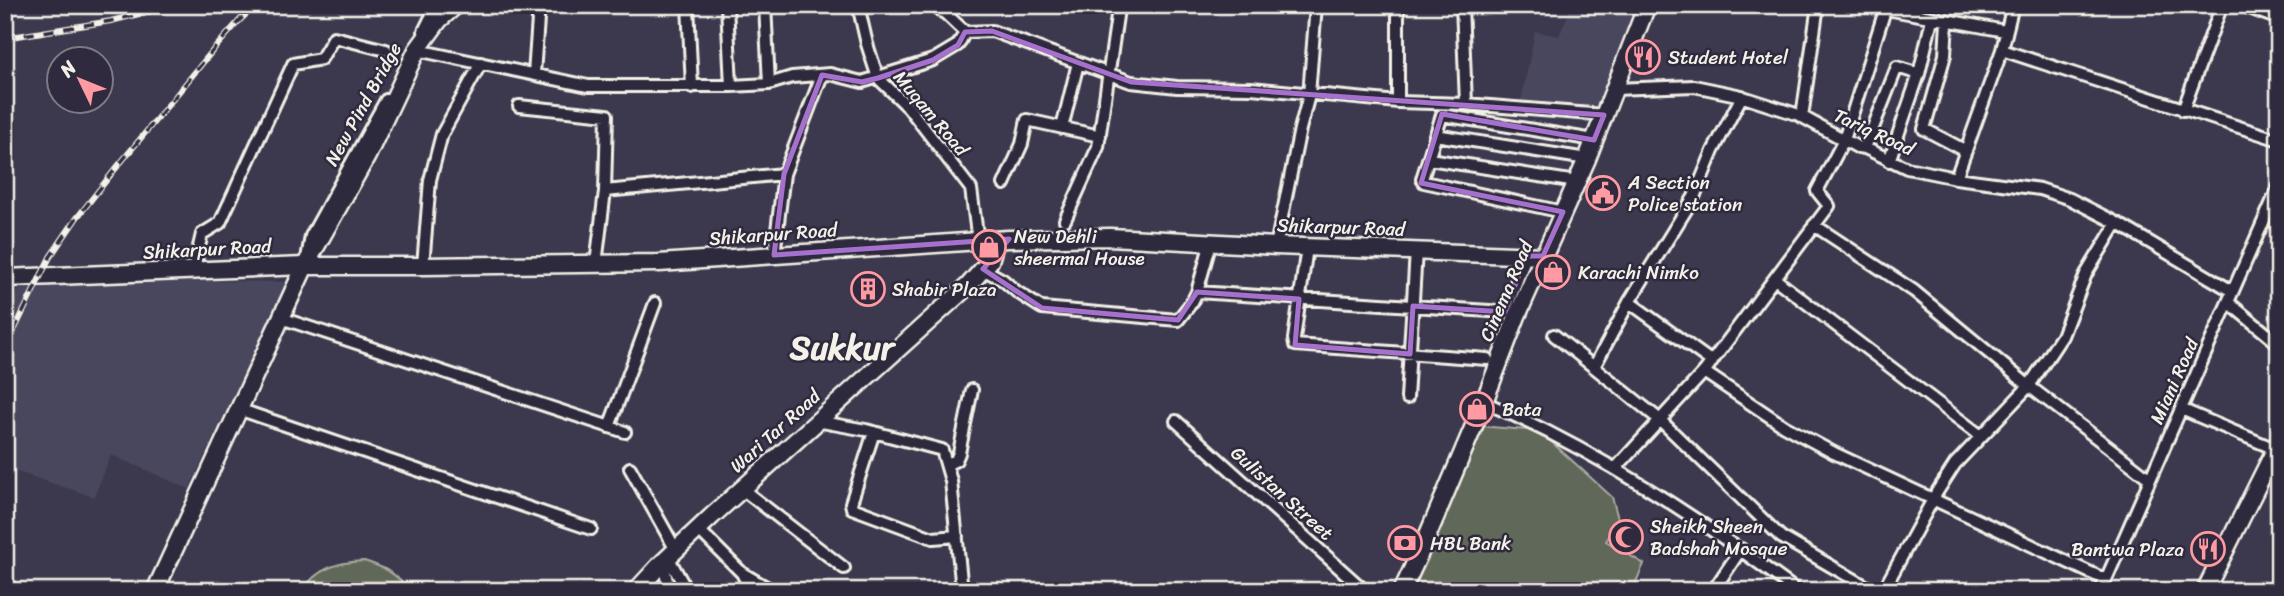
<svg xmlns="http://www.w3.org/2000/svg" width="2284" height="596" viewBox="0 0 2284 596" font-family="Sriracha,sans-serif">
	<style>
		.built { fill: #48465d }
		.green { fill: #61685a; stroke: #aaaca1; stroke-width: 2 }
		.lines { fill: none; stroke-linecap: round; stroke-linejoin: round }
		.street-casing { stroke: #f4f1e8; stroke-width: 16 }
		.secondary-casing { stroke: #f4f1e8; stroke-width: 21 }
		.street { stroke: #2f2a3d; stroke-width: 10 }
		.secondary { stroke: #2f2a3d; stroke-width: 16 }
		.rail-casing { stroke: #f4f1e8; stroke-width: 6 }
		.rail { stroke: #2f2a3d; stroke-width: 3.5; stroke-dasharray: 10; stroke-linecap: butt }
		.marked { fill: none; stroke: #a571cd; stroke-width: 5; stroke-linejoin: round }
		.labels { text-anchor: middle; dominant-baseline: central; stroke-width: 5; stroke-linejoin: round; paint-order: stroke }
		.poi-label { font-size: 19px; fill: #f4f1e8; stroke: #2f2a3d; text-anchor: start }
		.street-label { font-size: 19px; fill: #f4f1e8; stroke: #2f2a3d }
		.town-label { font-size: 33px; font-weight: bold; fill: #f4f1e8; stroke: #2f2a3d }
	</style>
	<rect width="100%" height="100%" fill="#3c384e"/>
	<filter id="ink" filterUnits="userSpaceOnUse"><feTurbulence type="fractalNoise" baseFrequency=".0143" numOctaves="2"/><feDisplacementMap in="SourceGraphic" scale="14" xChannelSelector="R" yChannelSelector="G"/><feConvolveMatrix kernelMatrix="1 2 1 2 8 2 1 2 1" color-interpolation-filters="sRGB"/></filter>
	<g filter="url(#ink)">
		<!-- built -->
		<path class="built" d="M1572,5H1644L1597,116L1520,105L1535,31L1559,36Z
			M24,278L287,282L189,489L111,455L94,497L5,468V319Z"/>
		<!-- green -->
		<path class="green" d="M1479,426L1527,430L1545,436L1612,497L1619,522L1606,541L1644,564L1632,591H1413Z
			M364,561C384,567 397,574 410,591H302C317,568 338,562 364,561Z"/>
		<g class="lines">
			<!-- street casing -->
			<g class="street-casing">
				<path id="street" d="M688,5L692,87
					M727,5L731,86
					M765,5L769,84
					M858,5L867,44L878,78L908,107L971,189L978,241
					M932,5L946,14L965,32L992,31L1131,82L1177,87L1251,88L1398,102L1466,104L1604,115
					M1462,5L1466,104
					M1865,5L2005,31
					M2241,5L2279,19
					M1947,22L1945,55L1924,129L1966,151
					M424,31L437,5
					M417,50L588,86H731L769,84L792,77L830,74L862,82L933,60L958,45L965,32
					M2002,50L2279,140
					M534,74L539,5
					M1614,89L1694,86L1737,95L1799,115L1857,147L1865,148L1907,168L1956,178L2040,189L2070,199L2117,223L2232,291
					M1398,102V5
					M519,106L607,115L605,191
					M2183,110L2222,5
					M1802,117L1818,5
					M1062,128L1078,63
					M1435,135L1587,159
					M1865,148L1897,67L1919,74
					M1429,159L1577,182
					M1889,161L1919,74L1932,19
					M1956,178L2002,50L2013,5
					M1004,184L1022,144L1027,120L1100,136
					M1563,212L1424,182L1422,179L1442,115L1594,140
					M1065,220L1098,147L1118,9
					M1814,225L1914,291L2029,386L2150,479
					M1276,246L1300,129L1309,95L1316,5
					M1307,247L1294,339L1295,345L1487,359
					M308,253L311,236L386,100
					M774,255L784,174L822,75
					M596,264L605,191L784,174
					M423,266L430,180L442,134L481,63
					M983,269L1003,280L1017,292L1042,308L1178,320L1192,302L1197,292L1211,242
					M193,272L202,234L220,223L293,64L321,59L334,37L386,50
					M1775,279L1981,436
					M1197,292L1505,312L1526,256
					M1629,302L1712,362
					M2228,302L2279,344
					M281,318L625,432
					M1554,335L1660,420L1781,537L1874,591
					M1594,367L1629,302L1694,197L1713,151L1742,96
					M1704,372L1784,426L1834,453L2106,580
					M1407,398L1416,251
					M1484,402C1596,450 1700,519 1797,591
					M238,409L591,529
					M2181,409L2275,449
					M816,421L866,430L942,450L951,481L962,591
					M1176,421L1365,591
					M609,427L655,303
					M874,432L851,503L852,508L933,538L957,536
					M948,464L956,460L959,453L972,390
					M630,468L676,550
					M1615,469L1704,372L1829,206L1817,191L1844,140L1885,10
					M742,489L844,568
					M698,529L742,573L773,591
					M668,557L687,591
					M663,562L669,591
					M742,573L751,591
					M1713,591L1741,549
					M1883,591L1937,492L1955,464L2029,386L2062,336L2086,274L2117,223
					M2101,591L2279,186"/>
			</g>
			<!-- secondary casing -->
			<g class="secondary-casing">
				<path id="secondary" d="M5,278L305,266H423L659,263L1008,239L1110,237L1276,246L1543,256
					M155,591L305,266L367,156L417,50L439,20L456,5
					M636,591L659,566L712,516L968,286L990,261L996,240
					M1402,591L1424,544L1484,402L1517,316L1587,159L1647,5
					M2205,591L2279,442"/>
			</g>
			<!-- street -->
			<use href="#street" class="street"/>
			<!-- secondary -->
			<use href="#secondary" class="secondary"/>
			<!-- rail casing -->
			<g class="rail-casing">
				<path id="rail" d="M5,38L111,21L175,5
					M5,349L50,257L76,219L113,172L214,49L240,20L256,5"/>
			</g>
			<!-- rail -->
			<use href="#rail" class="rail"/>
		</g>
	</g>
	<!-- marked area -->
	<path class="marked" d="M992,31L1131,82L1604,115L1594,140L1442,114L1421,183L1563,212L1543,256H1526L1505,312L1413,306L1410,354L1295,345L1299,299L1197,292L1178,320L1042,308L983,269L1009,239L774,255L784,174L822,75L862,82L878,78L933,60L958,45L965,32Z"/>
	<!-- icons -->
	<defs>
		<g id="restaurant-ring" transform="scale(1.75)"><circle r="9.5" fill="#2f2a3d" stroke="#ff9aa2" stroke-width="1.5"/><path d="M-5-6h1v4h1v-4h1v4h1v-4h1v5L-1.5 .5V6h-2V.5L-5-1ZM5-6V6H3V1.5H1.5Q1.5-4 5-6Z" fill="#ff9aa2"/></g>
		<g id="civic-ring" transform="scale(1.75)"><circle r="9.5" fill="#2f2a3d" stroke="#ff9aa2" stroke-width="1.5"/><path d="M-.6-6.5H3V-4.5H.6V-3L4-1V1h2V6H-6V1h2V-1L-.6-3ZM-1.2 2.5V6h2.4V2.5Z" fill="#ff9aa2"/></g>
		<g id="shop-ring" transform="scale(1.75)"><circle r="9.5" fill="#2f2a3d" stroke="#ff9aa2" stroke-width="1.5"/><path d="M-5-2.5h2.3a2.7 3.5 0 0 1 5.4 0H5L5.5 6h-11ZM-1.5-2.5h3a1.5 2.3 0 0 0-3 0Z" fill="#ff9aa2"/></g>
		<g id="building-ring" transform="scale(1.75)"><circle r="9.5" fill="#2f2a3d" stroke="#ff9aa2" stroke-width="1.5"/><path d="M-4-6H4V6H1V3H-1V6H-4ZM-2.5-4.3h1.7v1.8h-1.7ZM.8-4.3h1.7v1.8H.8ZM-2.5-1h1.7V.8h-1.7ZM.8-1h1.7V.8H.8Z" fill="#ff9aa2"/></g>
		<g id="mosque-ring" transform="scale(1.75)"><circle r="9.5" fill="#2f2a3d" stroke="#ff9aa2" stroke-width="1.5"/><path d="M3.5-4.9A6 6 0 1 0 3.5 4.9A5 5 0 1 1 3.5-4.9Z" fill="#ff9aa2"/></g>
		<g id="bank-ring" transform="scale(1.75)"><circle r="9.5" fill="#2f2a3d" stroke="#ff9aa2" stroke-width="1.5"/><path d="M-6-4H6V4H-6ZM0-2.3a2.3 2.3 0 1 0 0 4.6a2.3 2.3 0 1 0 0-4.6Z" fill="#ff9aa2"/></g>
	</defs>
	<g fill-rule="evenodd">
		<use href="#restaurant-ring" x="1643" y="57"/>
		<use href="#civic-ring" x="1603" y="193"/>
		<use href="#shop-ring" x="989" y="247"/>
		<use href="#shop-ring" x="1553" y="272"/>
		<use href="#building-ring" x="868" y="289"/>
		<use href="#shop-ring" x="1477" y="409"/>
		<use href="#mosque-ring" x="1626" y="537"/>
		<use href="#bank-ring" x="1405" y="543"/>
		<use href="#restaurant-ring" x="2208" y="549"/>
	</g>
	<g class="labels">
		<!-- poi labels -->
		<g class="poi-label">
			<text x="1668" y="57">Student Hotel</text>
			<text x="1628" y="182">A Section<tspan x="1628" dy="22">Police station</tspan></text>
			<text x="1014" y="236">New Dehli<tspan x="1014" dy="22">sheermal House</tspan></text>
			<text x="1578" y="272">Karachi Nimko</text>
			<text x="892" y="289">Shabir Plaza</text>
			<text x="1502" y="409">Bata</text>
			<text x="1650" y="526">Sheikh Sheen<tspan x="1650" dy="22">Badshah Mosque</tspan></text>
			<text x="1430" y="543">HBL Bank</text>
			<text x="2184" y="549" text-anchor="end">Bantwa Plaza</text>
		</g>
		<!-- street labels -->
		<g class="street-label">
			<text transform="translate(363 104) rotate(-61)">New Pind Bridge</text>
			<text transform="translate(931 113) rotate(50)">Muqam Road</text>
			<text transform="translate(1874 132) rotate(25)">Tariq Road</text>
			<text transform="translate(1341 227) rotate(2)">Shikarpur Road</text>
			<text transform="translate(773 234) rotate(-4)">Shikarpur Road</text>
			<text transform="translate(207 249) rotate(-3)">Shikarpur Road</text>
			<text transform="translate(1506 291) rotate(-67)">Cinema Road</text>
			<text transform="translate(2174 381) rotate(-66)">Miani Road</text>
			<text transform="translate(775 431) rotate(-42)">Wari Tar Road</text>
			<text transform="translate(1282 493) rotate(42)">Gulistan Street</text>
		</g>
		<!-- town labels -->
		<g class="town-label">
			<text x="842" y="348">Sukkur</text>
		</g>
	</g>
	<!-- margin -->
	<rect width="2284" height="596" fill="none" stroke="#2f2a3d" stroke-width="28"/>
	<rect x="14" y="14" width="2256" height="568" fill="none" stroke="#f4f1e8" stroke-width="2.5" filter="url(#ink)"/>
	<!-- north arrow -->
	<g transform="translate(80 80) rotate(313)"><circle r="33" fill="#2f2a3d" stroke="#7e7a81" stroke-width="2"/>
	<path d="M0-5L12 26L0 18L-12 26Z" fill="#ff9aa2"/>
	<text y="-10" font-size="19" font-weight="bold" text-anchor="middle" fill="#f4f1e8">N</text>
	</g>
</svg>
